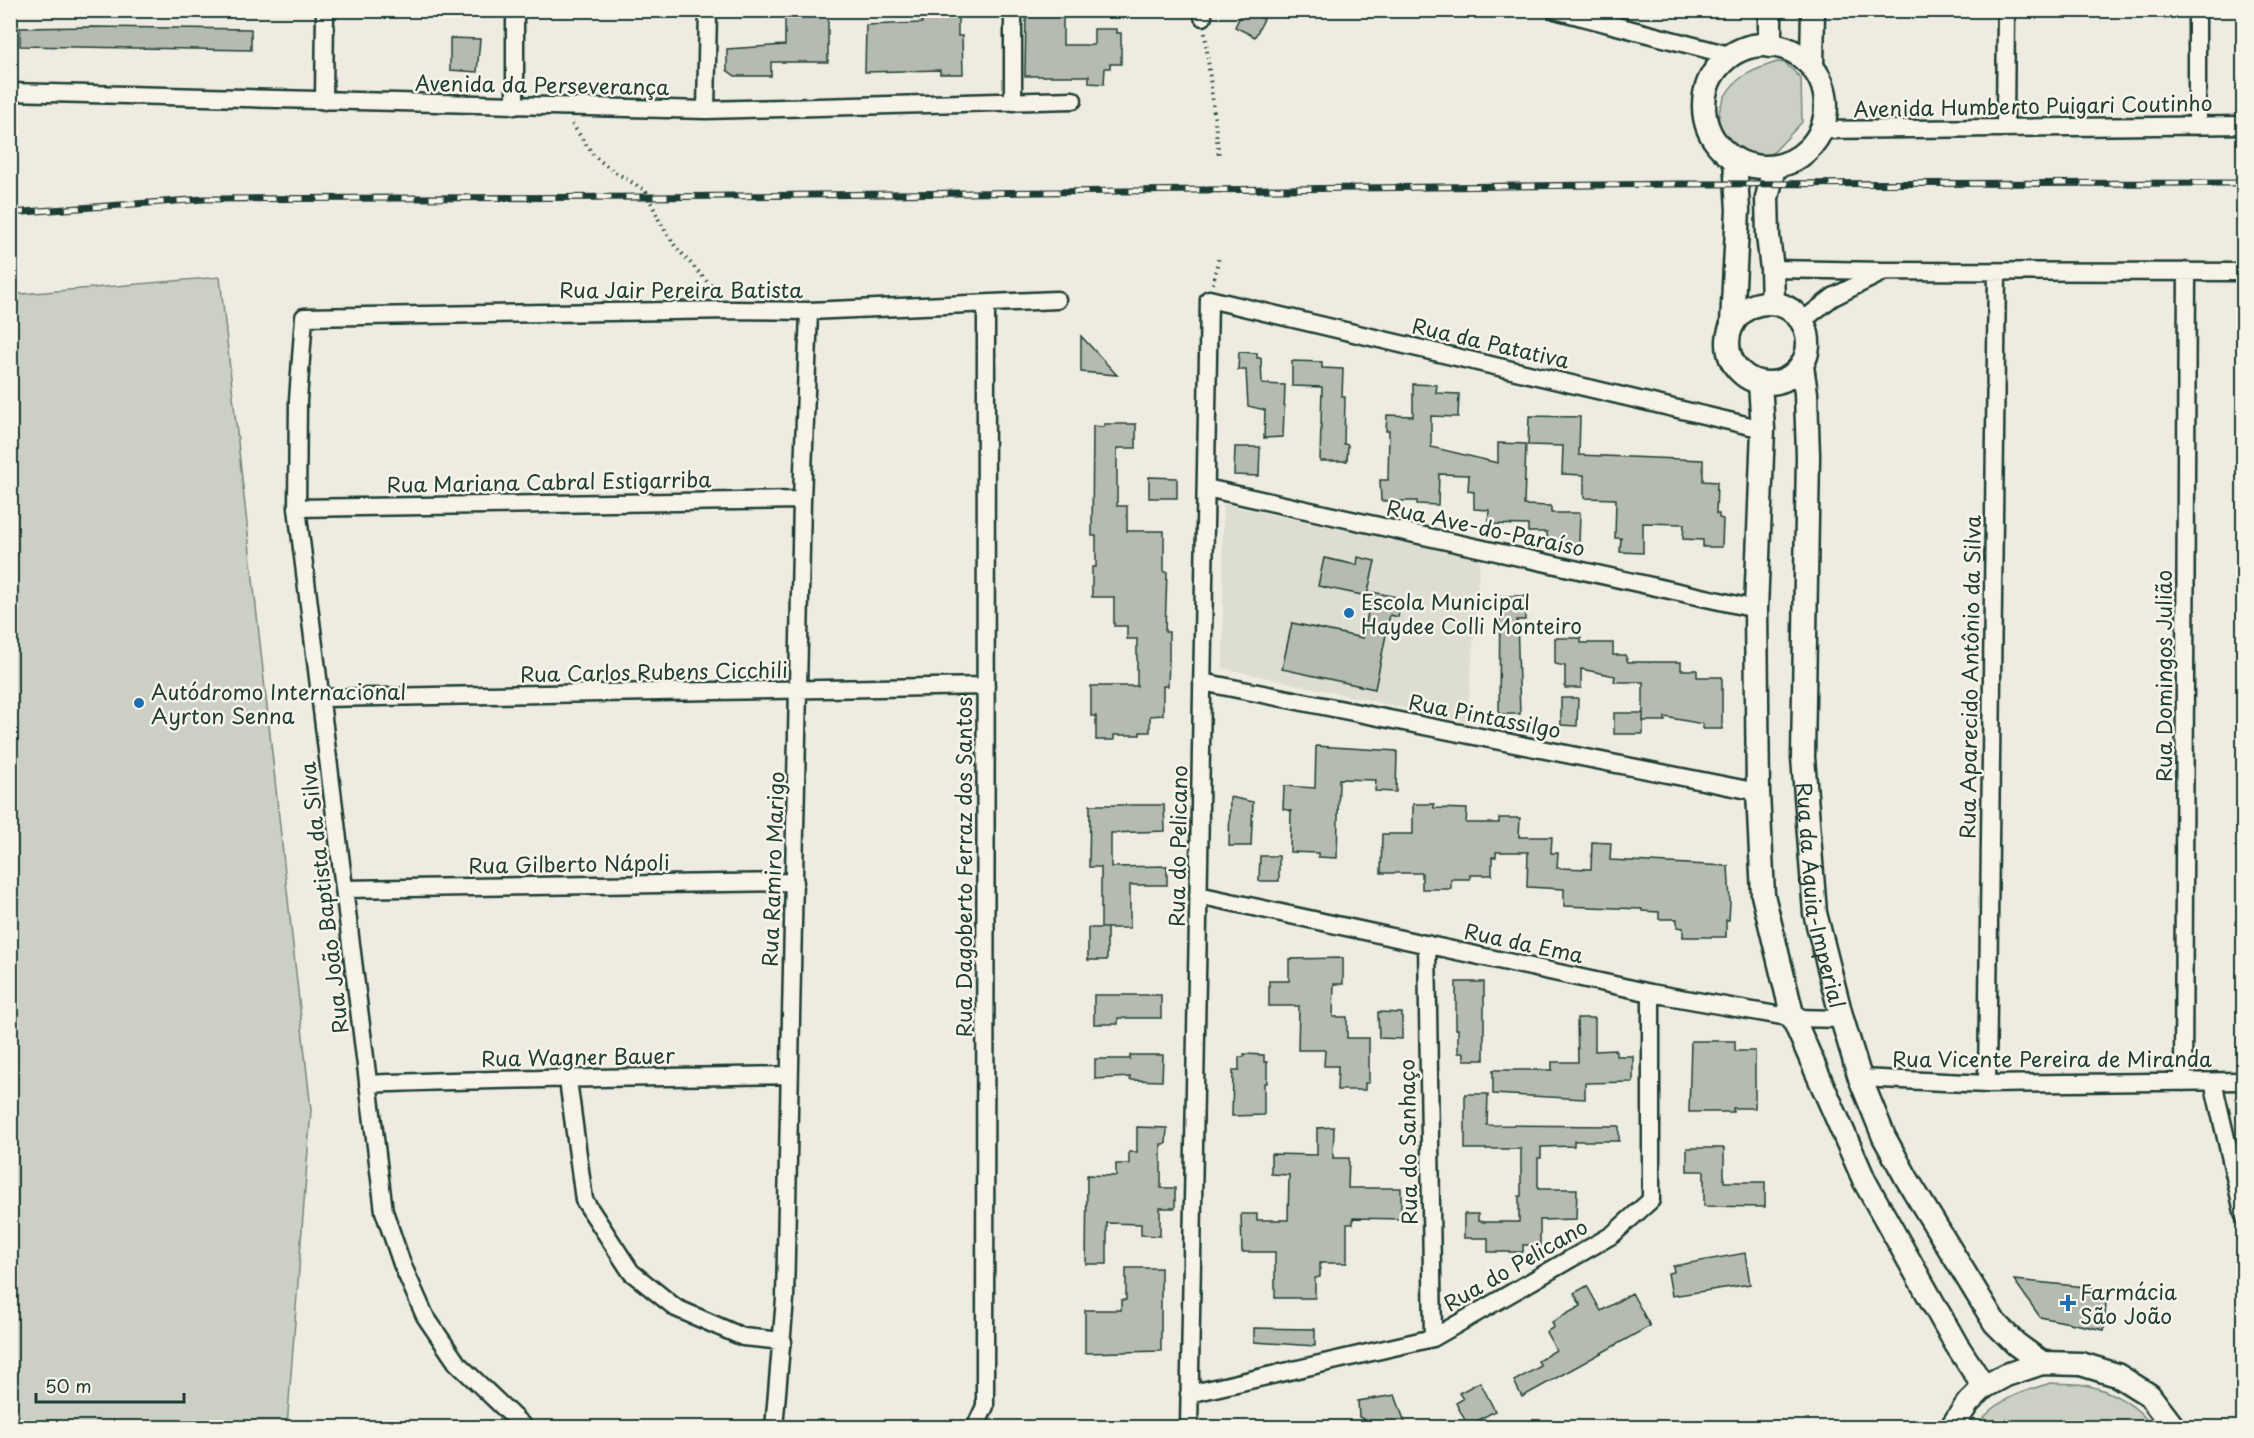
<svg xmlns="http://www.w3.org/2000/svg" width="2254" height="1438" viewBox="0 0 2254 1438" font-family="'Playpen Sans',sans-serif">
	<style>
		.built { fill: #ddddd2 }
		.grass { fill: #cccfc4; stroke: #76867c; stroke-width: 1.5 }
		.building { fill: #b5bbb0; stroke: #1f3d34; stroke-width: 1.5 }
		.lines { fill: none; stroke-linecap: round; stroke-linejoin: round }
		.street-casing { stroke: #1f3d34; stroke-width: 21 }
		.secondary-casing { stroke: #1f3d34; stroke-width: 27 }
		.path { stroke: #1f3d34; stroke-width: 4; stroke-dasharray: 1.5 4.5; stroke-linecap: butt }
		.street { stroke: #f7f3e8; stroke-width: 16 }
		.secondary { stroke: #f7f3e8; stroke-width: 22 }
		.rail-casing { stroke: #1f3d34; stroke-width: 7 }
		.rail { stroke: #f7f3e8; stroke-width: 4.5; stroke-dasharray: 14; stroke-linecap: butt }
		.poi-dot { fill: #1f6fb2; stroke: #f7f3e8; stroke-width: 2 }
		.labels { text-anchor: middle; dominant-baseline: central; stroke-width: 5; stroke-linejoin: round; paint-order: stroke }
		.street-label { font-size: 21px; fill: #1f3d34; stroke: #f7f3e8 }
		.poi-label { font-size: 21px; fill: #1f3d34; stroke: #f7f3e8; text-anchor: start }
	</style>
	<rect width="100%" height="100%" fill="#eeece1"/>
	<filter id="ink" filterUnits="userSpaceOnUse"><feTurbulence type="fractalNoise" baseFrequency=".0167" numOctaves="2"/><feDisplacementMap in="SourceGraphic" scale="12" xChannelSelector="R" yChannelSelector="G"/><feConvolveMatrix kernelMatrix="1 2 1 2 8 2 1 2 1" color-interpolation-filters="sRGB"/></filter>
	<g filter="url(#ink)">
		<!-- built -->
		<path class="built" d="M1223,504L1480,558L1467,722L1223,668Z"/>
		<!-- grass -->
		<path class="grass" d="M1777,62L1785,63L1801,78L1802,122L1775,151L1760,160C1750,156 1730,149 1724,139C1711,117 1723,91 1742,77C1752,70 1766,66 1777,62Z
			M220,277L311,1110L287,1427H11V295Z
			M2051,1383C2063,1384 2078,1383 2089,1386C2112,1391 2140,1407 2152,1427H1976C1996,1399 2020,1392 2051,1383Z"/>
		<!-- building -->
		<path class="building" d="M922,10H958V36H962L963,74H940V70L865,72L866,25L922,23Z
			M1243,10L1264,19L1255,37L1235,27Z
			M828,13V62H771V76H735L727,70V49L785,45V15Z
			M1026,14H1063V45H1094V29H1117V33H1121V64H1110V68H1105L1104,84L1089,83V76H1025Z
			M92,27L251,29V50L20,46V28Z
			M450,38L480,39L477,72L450,70Z
			M1081,336L1117,375L1081,372Z
			M1239,352L1257,353V358H1261L1262,384L1285,385L1283,437L1264,438L1265,410L1248,406L1246,370H1238Z
			M1292,361L1322,362V368L1343,369L1342,397H1345L1344,444L1348,445L1347,461H1320L1322,387L1292,386Z
			M1413,384L1437,385L1436,393L1459,394L1458,417L1431,416V447L1498,463V443L1526,444L1524,505L1551,506V513H1580L1579,544L1547,543V532H1528V525L1488,524L1489,510L1474,509V492L1468,491L1469,475L1439,474L1438,505L1417,504V501H1381L1380,480H1388L1389,431H1386L1387,415L1413,416Z
			M1529,416L1580,417L1579,455L1703,460V481L1717,482L1716,514H1719V518L1723,519L1722,547H1703V540L1683,539L1684,524L1643,523V553L1620,552L1621,538H1615L1616,499L1584,498V475L1562,474L1563,446L1528,445Z
			M1104,424H1136V448H1117V506H1127V531H1164V572H1167L1165,632H1169V659L1168,686H1163V715L1150,716V732H1140V735H1114V740H1096V716H1091V686H1137V639H1127V626H1114V597H1092V567H1096V536H1092L1093,426L1104,427Z
			M1235,447H1260L1259,476L1234,475Z
			M1149,477L1177,478V498H1149Z
			M1358,557L1375,561L1367,596L1318,586L1324,558L1357,565Z
			M1372,592L1402,598L1398,617L1390,615L1375,689L1282,669L1292,623L1363,638Z
			M1500,596H1525V620H1517L1520,714H1499Z
			M1555,638H1581V643H1613V655H1625L1628,662H1681V670H1697V677H1722V729H1703V724L1665,717V721H1643V682H1614L1615,676L1581,669V688H1565V666L1555,664Z
			M1561,698H1578L1577,726L1561,725Z
			M1614,713H1643V734H1614Z
			M1316,746L1397,751L1396,792L1375,791L1376,780L1339,779L1337,858L1318,857V853L1290,852L1291,811L1283,809L1284,786L1315,788Z
			M1230,797L1253,802L1251,846H1229Z
			M1413,804H1434V808L1467,809L1466,823H1499V818H1520L1519,837H1552L1551,853H1558L1557,868L1591,869L1592,842L1611,843L1610,860L1728,866L1730,902L1729,920H1726V937H1683V928L1677,927V919H1659V912L1642,911V909L1564,906V889L1527,887L1528,852H1496V857H1492V875H1470V879H1451V889H1422V873H1381L1382,834H1413Z
			M1090,805H1164L1165,831L1111,833V867L1167,866V885H1130V928H1101V867H1089Z
			M1260,856H1279V881H1259Z
			M1088,928H1107V960H1088Z
			M1343,958V984H1334L1333,1017H1347V1038H1369V1083H1365V1090H1337L1338,1066H1324L1325,1050H1298L1299,1006H1269V981H1289V959Z
			M1456,982H1484V1060H1464V1053H1458V1029H1456Z
			M1094,995H1161V1018H1118V1024H1094Z
			M1378,1012L1402,1013V1039L1379,1038Z
			M1577,1018H1595V1051L1616,1050V1056H1633V1082L1585,1083V1099L1493,1094V1070H1552V1062H1578Z
			M1691,1041H1735V1051H1755V1108H1733V1112H1689Z
			M1244,1054L1264,1055V1062H1267V1083H1264V1115L1232,1116L1233,1070H1239V1057H1244Z
			M1130,1055H1163L1162,1081L1130,1080V1077L1095,1079V1059H1130Z
			M1465,1094H1488L1487,1125L1619,1126V1141H1574V1146L1541,1147V1158H1538V1189H1577L1576,1219L1540,1220V1245H1523V1252H1488V1238H1464V1214H1478V1221L1484,1222H1519V1196H1521V1149H1465Z
			M1137,1127L1167,1128L1166,1144H1161V1188H1175V1208H1160V1236L1141,1235V1224L1107,1223V1264H1086L1087,1175L1116,1176V1164H1129V1152H1137Z
			M1334,1127L1333,1158H1349L1348,1188H1401V1219L1353,1218V1224H1347V1263H1320V1277L1315,1278V1298H1275V1252H1242L1241,1214H1257V1220H1288L1289,1175L1271,1174V1154L1317,1155V1128Z
			M1687,1148H1724V1182H1765V1207L1704,1206V1171H1687Z
			M1745,1253L1750,1284L1672,1296L1668,1273L1674,1272L1673,1266Z
			M1126,1268H1161V1351L1085,1353V1310H1121V1300H1126Z
			M2014,1280L2107,1289L2104,1330L2040,1317Z
			M1587,1286L1601,1311L1632,1293L1650,1326L1522,1397L1514,1381L1541,1366L1538,1361L1556,1350L1546,1332L1554,1327L1552,1322L1581,1306L1574,1293Z
			M1254,1328L1315,1329V1346L1254,1342Z
			M1480,1382L1495,1411L1468,1426L1456,1403L1463,1399L1459,1393Z
			M1395,1395L1407,1428H1365L1364,1419L1359,1417L1358,1401Z"/>
		<g class="lines">
			<!-- street casing -->
			<g class="street-casing">
				<path id="street" d="M515,10V106
					M1013,10V102
					M1555,10L1729,55
					M1203,17V10
					M10,92L706,110L1073,100
					M324,101L325,10
					M706,110L708,10
					M2197,126V10
					M2005,127L2006,10
					M1822,130L2244,125
					M1772,269L1884,271L2244,272
					M1802,321L1833,297L1881,273
					M1206,488L1756,609
					M297,508L802,500
					M1202,682L1758,792
					M322,698L986,686
					M344,889L795,882
					M1198,895L1651,993L1793,1018L1842,1019
					M1427,944L1433,1338
					M1860,1078L1987,1084L2244,1081
					M568,1080L584,1200L631,1272L676,1308L743,1337L783,1341
					M2183,1082L2187,271
					M2213,1082L2244,1216
					M368,1084C508,1078 648,1078 788,1075
					M1987,1084L1997,272
					M1189,1394L1433,1338L1612,1235L1651,1200V993
					M525,1428L457,1363L425,1316L402,1264L384,1211L297,508L298,400L304,317L732,310L809,311L1057,300
					M774,1428L785,1299L802,500L809,311
					M975,1428L985,1406L986,304
					M1189,1428L1209,299L1763,429"/>
			</g>
			<!-- secondary casing -->
			<g class="secondary-casing">
				<g id="secondary">
					<circle cx="1765" cy="106" r="61"/>
					<path d="M1770,46V10"/>
					<path d="M1812,66L1813,10"/>
					<circle cx="1768" cy="343" r="40"/>
					<path d="M1773,303L1772,269L1768,236L1767,198L1774,167"/>
					<path d="M1732,323L1738,210L1735,159"/>
					<path id="s1" d="M1802,366L1806,393L1808,456L1803,757L1815,913L1842,1019L1860,1078L1884,1137L1907,1179L1995,1323L2016,1344L2042,1363"/>
					<path d="M1760,383L1763,429L1756,609L1758,792L1763,895L1793,1018L1865,1182L1956,1344L1984,1387"/>
					<path d="M1951,1428L1968,1403L1984,1387L2006,1375L2042,1363L2081,1364L2117,1375L2149,1395L2174,1428"/>
				</g>
			</g>
			<!-- path -->
			<path class="path" d="M1205,33L1219,158
				M572,124L594,156L612,170L646,191L660,222L675,246L717,292
				M1213,284L1219,256"/>
			<!-- street -->
			<use href="#street" class="street"/>
			<!-- secondary -->
			<use href="#secondary" class="secondary"/>
			<!-- rail casing -->
			<g class="rail-casing">
				<path id="rail" d="M10,213L204,199L650,197L1678,184L2244,183"/>
			</g>
			<!-- rail -->
			<use href="#rail" class="rail"/>
		</g>
	</g>
	<!-- markers -->
	<g class="poi-dot">
		<circle cx="1349" cy="613" r="6"/>
		<circle cx="139" cy="703" r="6"/>
		<path d="M2065 1294h6v6h6v6h-6v6h-6v-6h-6v-6h6z"/>
	</g>
	<g class="labels">
		<!-- street labels -->
		<g class="street-label">
			<text transform="translate(542 84) rotate(1)">Avenida da Perseverança</text>
			<text transform="translate(2033 105) rotate(-1)">Avenida Humberto Puigari Coutinho</text>
			<text x="681" y="289">Rua Jair Pereira Batista</text>
			<text transform="translate(1491 342) rotate(13)">Rua da Patativa</text>
			<text transform="translate(549 481) rotate(-1)">Rua Mariana Cabral Estigarriba</text>
			<text transform="translate(1486 527) rotate(12)">Rua Ave-do-Paraíso</text>
			<text transform="translate(654 671) rotate(-1)">Rua Carlos Rubens Cicchili</text>
			<text transform="translate(2163 676) rotate(-90)">Rua Domingos Julião</text>
			<text transform="translate(1969 677) rotate(-89)">Rua Aparecido Antônio da Silva</text>
			<text transform="translate(1485 715) rotate(11)">Rua Pintassilgo</text>
			<text transform="translate(1177 846) rotate(-89)">Rua do Pelicano</text>
			<text transform="translate(569 863) rotate(-1)">Rua Gilberto Nápoli</text>
			<text transform="translate(963 867) rotate(-90)">Rua Dagoberto Ferraz dos Santos</text>
			<text transform="translate(772 869) rotate(-88)">Rua Ramiro Marigo</text>
			<text stroke="none"><textPath href="#s1" startOffset="531">Rua da Águia-Imperial</textPath></text>
			<text transform="translate(323 898) rotate(-97)">Rua João Baptista da Silva</text>
			<text transform="translate(1524 942) rotate(12)">Rua da Ema</text>
			<text transform="translate(578 1056) rotate(-1)">Rua Wagner Bauer</text>
			<text x="2052" y="1058">Rua Vicente Pereira de Miranda</text>
			<text transform="translate(1407 1142) rotate(-91)">Rua do Sanhaço</text>
			<text transform="translate(1515 1264) rotate(-30)">Rua do Pelicano</text>
		</g>
		<!-- poi labels -->
		<g class="poi-label">
			<text x="1361" y="601">Escola Municipal<tspan x="1361" dy="24">Haydee Colli Monteiro</tspan></text>
			<text x="151" y="691">Autódromo Internacional<tspan x="151" dy="24">Ayrton Senna</tspan></text>
			<text x="2080" y="1291">Farmácia<tspan x="2080" dy="24">São João</tspan></text>
		</g>
	</g>
	<!-- margin -->
	<rect width="2254" height="1438" fill="none" stroke="#f7f3e8" stroke-width="36"/>
	<rect x="18" y="18" width="2218" height="1402" fill="none" stroke="#1f3d34" stroke-width="2" filter="url(#ink)"/>
	<!-- scale -->
	<path d="M36 1393v9h148v-9" fill="none" stroke="#1f3d34" stroke-width="3"/>
	<text x="45" y="1393" font-size="18" fill="#1f3d34" stroke="#f7f3e8" stroke-width="4.5" paint-order="stroke">50 m</text>
</svg>
